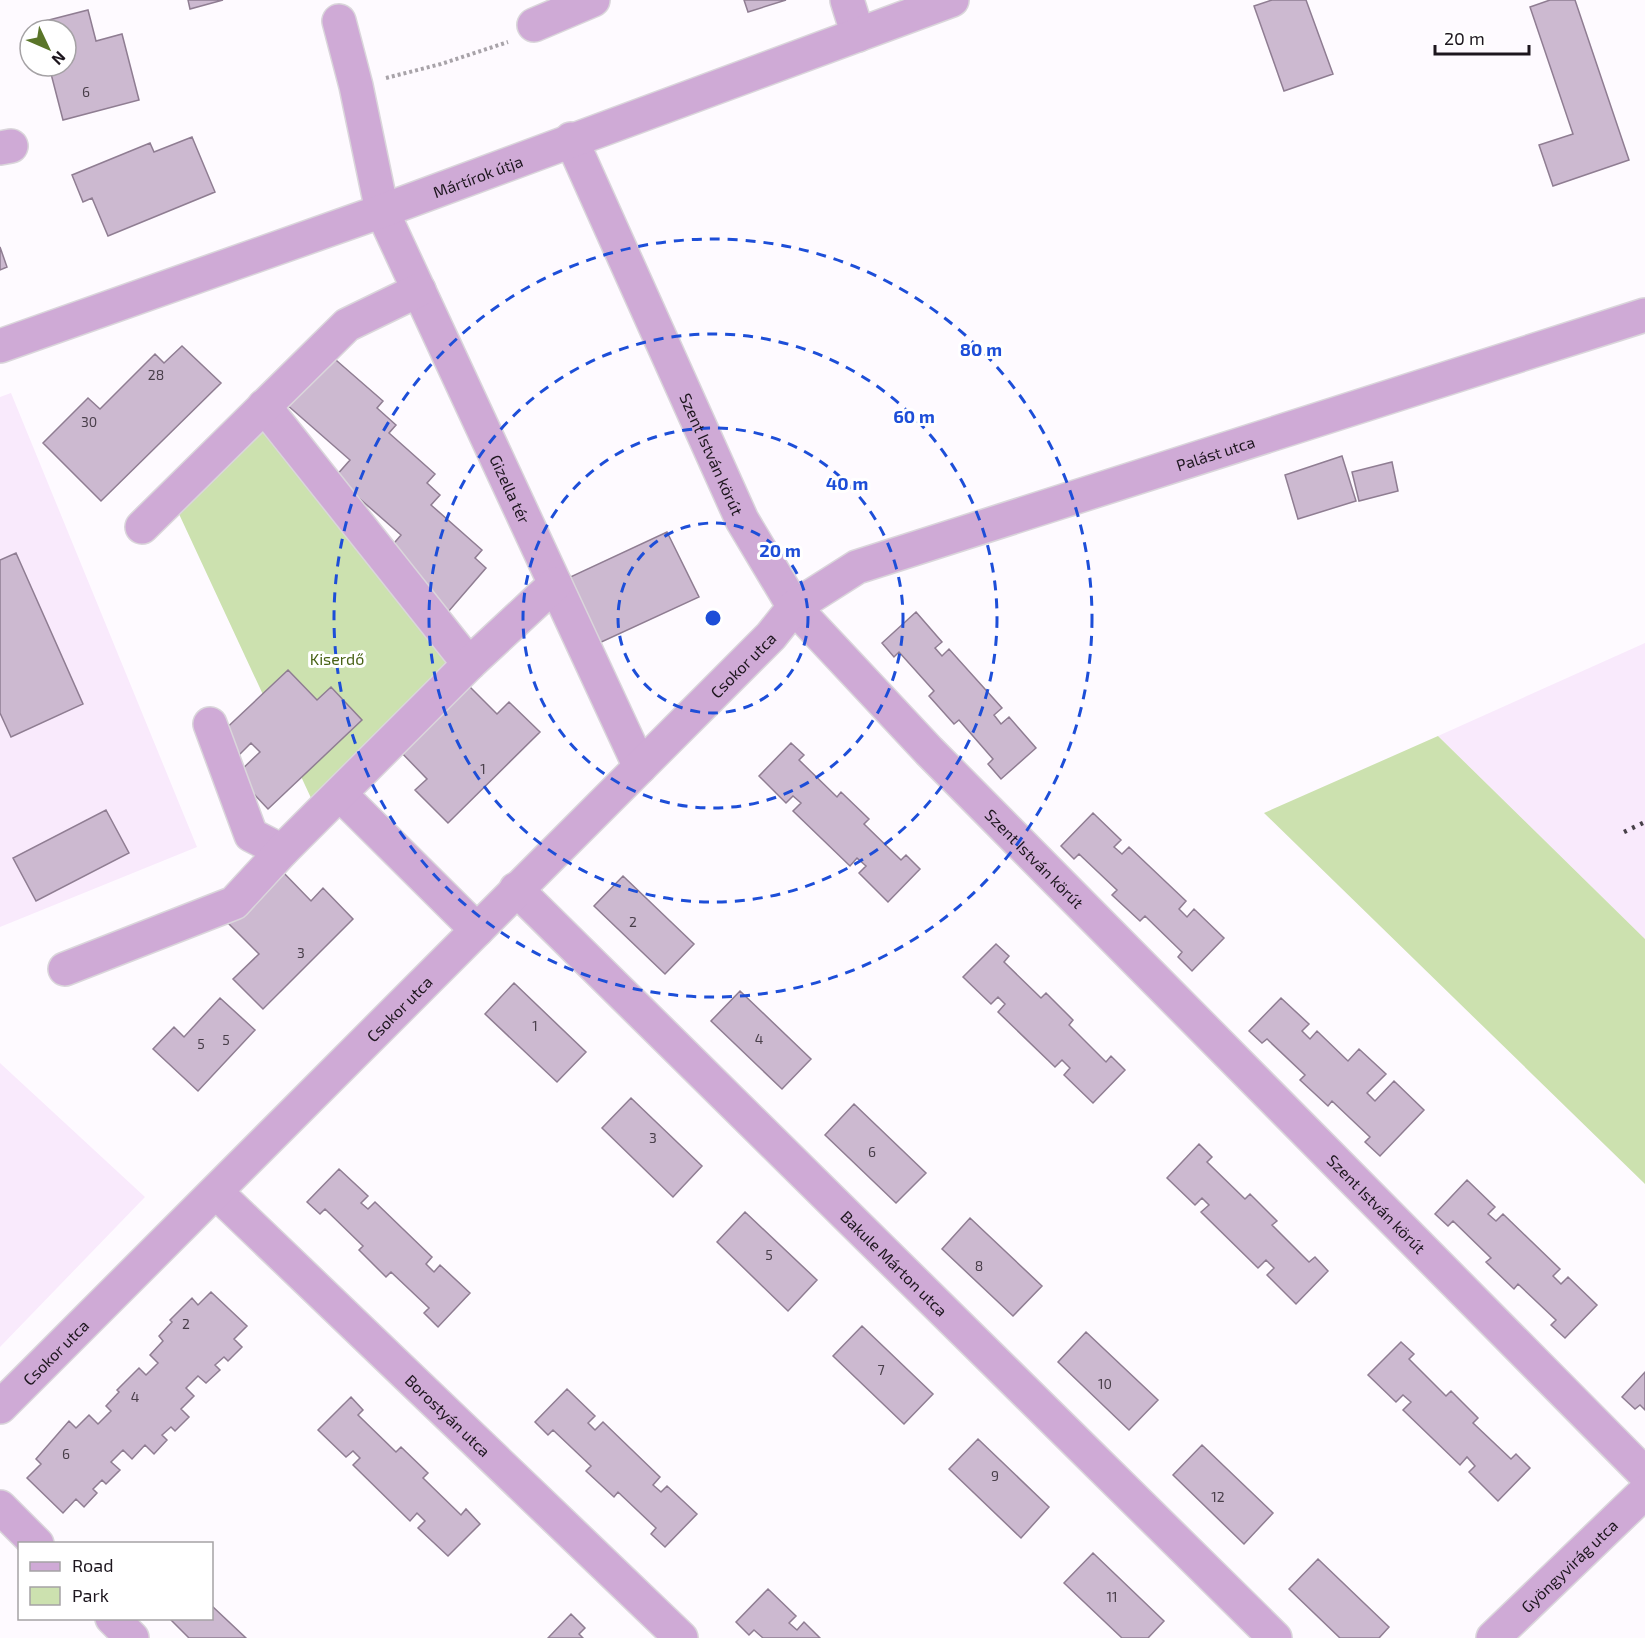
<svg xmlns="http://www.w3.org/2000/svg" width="1645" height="1638" viewBox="0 0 1645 1638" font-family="'Exo 2',sans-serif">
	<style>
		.built { fill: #f9eafc }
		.green { fill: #cce1af }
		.building { fill: #ccb9d0; stroke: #8f7d92; stroke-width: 1.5 }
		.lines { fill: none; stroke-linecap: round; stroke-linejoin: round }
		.minor-casing { stroke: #dad6db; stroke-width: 36 }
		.path { stroke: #a8a3a9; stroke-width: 4; stroke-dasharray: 3 3; stroke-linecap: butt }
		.minor { stroke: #cfaad6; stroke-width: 33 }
		.rail { stroke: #474048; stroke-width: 4.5; stroke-dasharray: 3 6; stroke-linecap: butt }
		.ring { fill: none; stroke: #1d4ed8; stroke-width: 3; stroke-dasharray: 10 8 }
		.labels { text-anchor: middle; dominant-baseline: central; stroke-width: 6; stroke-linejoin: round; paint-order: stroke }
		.number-label { font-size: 14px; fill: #493f4a }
		.street-label { font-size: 16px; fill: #1d161e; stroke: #fff }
		.park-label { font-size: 16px; fill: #486215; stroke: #fff }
		.centre { fill: #1d4ed8; stroke: #fff; stroke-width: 3 }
		.ring-label { font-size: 18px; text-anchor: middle; font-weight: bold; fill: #1d4ed8; stroke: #fff; stroke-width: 6; stroke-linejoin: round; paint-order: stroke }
	</style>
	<rect width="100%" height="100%" fill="#fefaff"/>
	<!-- built -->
	<path class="built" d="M11,393L197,847L0,927V397Z
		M1645,643V939L1438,736Z
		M0,1063L145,1197L0,1347Z"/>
	<!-- green -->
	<path class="green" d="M264,430L448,664L311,798L179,514Z
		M1438,736L1645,939V1184L1264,813Z"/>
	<!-- building -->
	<path class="building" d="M188,0H223L190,9Z
		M744,0H786L748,12Z
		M1272,0H1306L1333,74L1284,91L1254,6Z
		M1550,0H1575L1629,160L1553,186L1539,145L1573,134L1530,7Z
		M88,10L96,41L122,34L139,100L63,120L49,66H66V30H39L37,23Z
		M192,137L215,192L108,236L92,198L83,202L72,175L150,143L154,152Z
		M0,247L7,267L0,270Z
		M182,346L221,383L101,501L43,443L88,398L100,409L155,354L164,363Z
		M329,354L383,401L377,408L396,425L389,433L435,474L427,483L440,495L431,505L482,550L475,558L486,568L448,612L384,555L401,535L335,477L350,460L286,404Z
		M1342,456L1356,501L1298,519L1285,475Z
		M1392,462L1398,491L1359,501L1352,472Z
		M667,532L699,597L597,644L566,579Z
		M16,553L83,704L11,737L0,713V560Z
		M916,612L942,642L935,648L942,656L949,649L1002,708L994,715L1001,724L1009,717L1036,748L1001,779L988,764L993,759L959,720L954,724L929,696L934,691L899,652L894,657L882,643Z
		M288,670L317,700L331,687L362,720L268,809L236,775L260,752L251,743L238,756L218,736Z
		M465,682L497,714L509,702L540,732L448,823L415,790L427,779L398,749Z
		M791,743L804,755L799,760L837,797L841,792L869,819L864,824L901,860L906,855L920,869L888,902L859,873L866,866L857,858L850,866L793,811L801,803L793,796L786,803L759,776Z
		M106,810L129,853L36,901L13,858Z
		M1093,813L1121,840L1114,847L1122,854L1129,847L1186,901L1179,909L1187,917L1194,909L1224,938L1192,971L1178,957L1182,952L1145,916L1140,921L1112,895L1117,890L1079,854L1074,859L1061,846Z
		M279,868L311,901L323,888L353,919L263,1009L233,979L259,954L226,921Z
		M623,876L694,944L665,974L594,906Z
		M996,944L1009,956L1004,962L1041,998L1046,993L1073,1020L1069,1025L1106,1062L1111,1056L1125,1070L1093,1103L1064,1075L1070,1068L1062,1060L1055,1067L998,1012L1005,1004L998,997L991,1004L963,977Z
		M514,983L586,1052L557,1082L485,1014Z
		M740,991L811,1059L782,1089L711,1021Z
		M220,998L255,1030L198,1091L153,1049L174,1027L184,1037Z
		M1281,998L1309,1024L1302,1031L1310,1039L1317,1031L1348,1061L1359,1049L1386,1074L1367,1093L1375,1101L1394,1081L1424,1110L1380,1156L1365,1142L1370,1137L1332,1101L1328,1106L1300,1080L1305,1075L1267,1039L1262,1043L1249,1031Z
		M631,1098L702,1166L673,1197L602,1128Z
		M854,1104L926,1173L896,1203L825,1135Z
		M1199,1144L1212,1157L1207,1162L1245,1199L1250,1194L1277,1221L1272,1225L1309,1262L1315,1257L1328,1271L1296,1304L1267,1275L1274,1268L1266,1260L1258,1268L1201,1212L1209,1205L1202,1198L1195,1205L1167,1178Z
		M339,1169L368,1196L361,1203L368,1209L375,1202L432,1257L426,1264L434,1272L440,1265L470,1293L438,1327L424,1313L429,1308L391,1272L386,1277L359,1250L363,1246L325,1209L320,1214L307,1202Z
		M1467,1180L1495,1207L1488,1214L1496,1221L1503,1214L1560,1269L1553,1276L1561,1284L1568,1277L1597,1305L1565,1338L1551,1325L1556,1320L1518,1284L1514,1289L1486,1262L1491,1258L1453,1221L1448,1226L1435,1214Z
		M745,1212L817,1280L788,1311L717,1242Z
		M970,1218L1042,1286L1013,1316L942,1249Z
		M211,1292L247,1326L234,1339L242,1347L228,1361L224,1357L215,1365L220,1370L206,1383L198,1376L186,1388L194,1396L181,1409L189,1417L175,1431L171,1427L162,1435L167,1440L154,1454L145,1445L132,1459L123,1450L111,1462L120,1470L106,1484L102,1480L93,1489L97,1493L84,1507L76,1499L63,1513L27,1478L41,1464L36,1459L69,1421L76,1428L89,1415L98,1424L111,1411L106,1406L119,1392L117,1390L139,1368L146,1375L158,1363L150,1355L163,1341L159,1336L172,1322L170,1320L192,1298L198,1305Z
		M862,1326L933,1394L904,1424L833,1356Z
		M1086,1332L1158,1400L1129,1430L1058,1362Z
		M1401,1342L1414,1354L1409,1359L1446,1396L1451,1391L1478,1418L1473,1423L1511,1459L1516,1454L1530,1468L1498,1501L1469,1472L1475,1466L1467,1457L1460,1465L1403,1410L1411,1402L1403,1395L1396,1402L1368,1375Z
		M1645,1372V1410L1640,1405L1635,1409L1622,1397Z
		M567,1389L595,1416L588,1423L595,1430L603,1422L660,1477L653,1485L661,1492L667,1486L697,1514L665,1547L651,1534L656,1528L618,1492L614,1497L586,1471L591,1466L553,1430L548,1435L535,1422Z
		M351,1397L363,1410L358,1415L396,1452L401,1447L428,1473L423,1478L461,1515L466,1509L480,1524L448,1556L418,1528L425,1521L417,1513L410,1521L353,1465L360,1458L353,1451L346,1457L318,1430Z
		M978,1439L1049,1507L1021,1538L949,1469Z
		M1202,1445L1273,1513L1244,1544L1173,1475Z
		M1093,1553L1164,1621L1148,1638H1122L1064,1583Z
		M1318,1559L1389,1627L1379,1638H1340L1289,1589Z
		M768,1589L796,1616L789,1623L797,1630L804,1622L820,1638H763L754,1630L749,1635L736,1622Z
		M212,1606L246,1638H189L169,1618H212Z
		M571,1614L585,1628L579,1634L583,1638H548Z"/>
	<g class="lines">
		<!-- minor casing -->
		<g class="minor-casing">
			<g id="minor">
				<path d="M847,0L858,35"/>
				<path id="s1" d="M339,21L356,86L382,211L640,767"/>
				<path d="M534,25L593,0"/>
				<path id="s2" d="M571,139L742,520L794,607L929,751L1645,1474"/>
				<path d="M0,148L11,146"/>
				<path id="s3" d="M0,346L382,211L952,0"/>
				<path d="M264,406L469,664"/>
				<path d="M142,527L347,325L419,290"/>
				<path d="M210,724L251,835L282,851"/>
				<path d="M340,794L477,930"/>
				<path id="s4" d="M516,889L1275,1638"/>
				<path d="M65,969L234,903L282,851L469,664L555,584"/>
				<path id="s5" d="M216,1192L681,1638"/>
				<path id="s6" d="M0,1407L771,636L794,607L857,567L1645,315"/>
				<path d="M0,1507L37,1544"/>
				<path d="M112,1618L132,1638"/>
				<path id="s7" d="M1493,1638L1645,1492"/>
			</g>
		</g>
		<!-- path -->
		<path class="path" d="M386,78L441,64L508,42"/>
		<!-- minor -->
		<use href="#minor" class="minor"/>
		<!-- rail -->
		<path class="rail" d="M1624,832L1645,822"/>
	</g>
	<!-- distance rings -->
	<g class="ring">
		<circle cx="713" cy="618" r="95"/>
		<circle cx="713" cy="618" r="190"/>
		<circle cx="713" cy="618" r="284"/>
		<circle cx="713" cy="618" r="379"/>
	</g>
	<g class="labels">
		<!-- number labels -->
		<g class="number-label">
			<text x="86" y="91">6</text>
			<text x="156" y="374">28</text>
			<text x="89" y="421">30</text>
			<text x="483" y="768">1</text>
			<text x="633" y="921">2</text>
			<text x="301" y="952">3</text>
			<text x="535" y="1025">1</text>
			<text x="759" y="1038">4</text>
			<text x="226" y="1039">5</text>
			<text x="201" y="1043">5</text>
			<text x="653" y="1137">3</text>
			<text x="872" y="1151">6</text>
			<text x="769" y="1254">5</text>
			<text x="979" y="1265">8</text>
			<text x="186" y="1323">2</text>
			<text x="881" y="1369">7</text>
			<text x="1105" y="1383">10</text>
			<text x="135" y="1396">4</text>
			<text x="66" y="1453">6</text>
			<text x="995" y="1475">9</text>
			<text x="1218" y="1496">12</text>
			<text x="1112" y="1596">11</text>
		</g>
		<!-- street labels -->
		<g class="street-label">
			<text stroke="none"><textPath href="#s3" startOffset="507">Mártírok útja</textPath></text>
			<text stroke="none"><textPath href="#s6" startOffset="1578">Palást utca</textPath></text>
			<text stroke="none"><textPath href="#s2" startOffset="345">Szent István körút</textPath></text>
			<text stroke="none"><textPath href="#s1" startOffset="501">Gizella tér</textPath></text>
			<text stroke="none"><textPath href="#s6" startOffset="1050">Csokor utca</textPath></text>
			<text stroke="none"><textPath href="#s2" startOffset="867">Szent István körút</textPath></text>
			<text stroke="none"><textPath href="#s6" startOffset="564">Csokor utca</textPath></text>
			<text stroke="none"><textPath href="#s2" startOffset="1353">Szent István körút</textPath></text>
			<text stroke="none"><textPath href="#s4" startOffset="532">Bakule Márton utca</textPath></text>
			<text stroke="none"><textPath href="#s6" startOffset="78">Csokor utca</textPath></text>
			<text stroke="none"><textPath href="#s5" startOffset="322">Borostyán utca</textPath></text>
			<text stroke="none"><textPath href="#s7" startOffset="105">Gyöngyvirág utca</textPath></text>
		</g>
		<!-- park labels -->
		<g class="park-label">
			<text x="337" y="658">Kiserdő</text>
		</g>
	</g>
	<circle cx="713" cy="618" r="9" class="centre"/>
	<g class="ring-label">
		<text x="981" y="356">80 m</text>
		<text x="914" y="423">60 m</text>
		<text x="847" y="490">40 m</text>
		<text x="780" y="557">20 m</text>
	</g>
	<!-- legend -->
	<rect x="18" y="1542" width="195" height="78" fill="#ffffff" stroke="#a5a2a5" stroke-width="1.5"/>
	<rect x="30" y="1562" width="30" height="9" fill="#cfaad6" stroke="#a5a2a5" stroke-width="1.5"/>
	<text x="72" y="1572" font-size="18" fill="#1d161e">Road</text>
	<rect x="30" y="1587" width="30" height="18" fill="#cce1af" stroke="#a5a2a5" stroke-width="1.5"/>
	<text x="72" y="1602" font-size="18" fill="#1d161e">Park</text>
	<!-- north arrow -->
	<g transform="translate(48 48) rotate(134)"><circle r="28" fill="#ffffff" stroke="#a5a2a5" stroke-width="1.5"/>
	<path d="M0-4.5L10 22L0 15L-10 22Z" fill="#5a7529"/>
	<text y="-9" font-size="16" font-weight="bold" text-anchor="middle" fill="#1d161e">N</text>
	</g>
	<!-- scale -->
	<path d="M1435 45v9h94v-9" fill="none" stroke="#1d161e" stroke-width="3"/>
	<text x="1444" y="45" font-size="18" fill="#1d161e" stroke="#ffffff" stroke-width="4.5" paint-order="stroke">20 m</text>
</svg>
